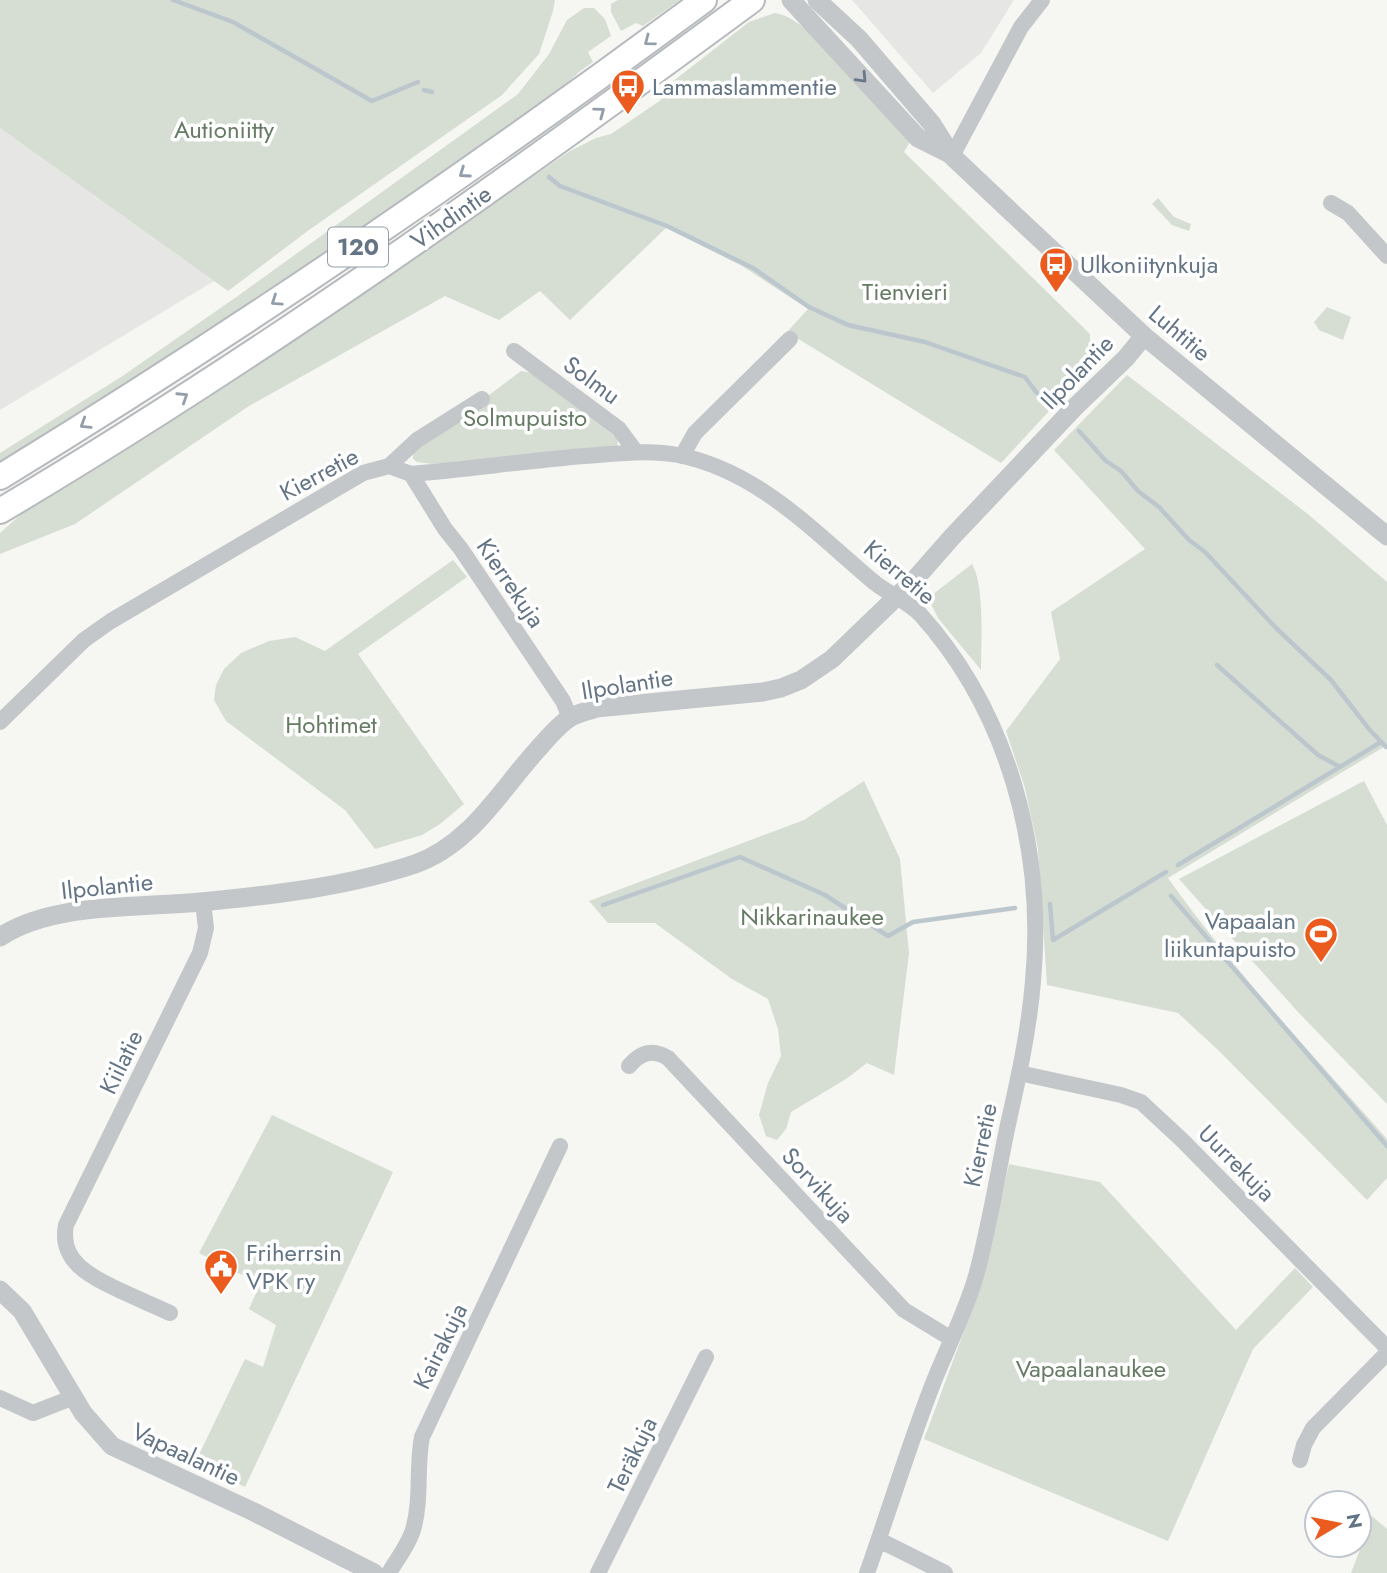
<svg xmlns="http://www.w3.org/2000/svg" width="1387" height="1573" viewBox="0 0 1387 1573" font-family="Jost,sans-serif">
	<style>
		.built { fill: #e6e7e5 }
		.green { fill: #d6ddd3 }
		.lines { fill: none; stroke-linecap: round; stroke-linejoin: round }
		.stream { stroke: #bcc7cd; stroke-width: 4.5 }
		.primary-casing { stroke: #b6babe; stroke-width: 28 }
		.minor { stroke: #c3c7ca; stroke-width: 16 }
		.tertiary { stroke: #c3c7ca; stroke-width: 19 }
		.primary { stroke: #fff; stroke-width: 24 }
		.oneway { stroke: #929eaa }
		.oneway2 { stroke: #687888 }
		.labels { text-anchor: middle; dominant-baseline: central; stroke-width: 7; stroke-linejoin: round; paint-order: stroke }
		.shield { fill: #fff; stroke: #929eaa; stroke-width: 2 }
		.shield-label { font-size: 23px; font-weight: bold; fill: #637485 }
		.poi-label { font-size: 24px; fill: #637485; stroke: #fff; text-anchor: start }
		.park-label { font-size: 24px; fill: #667b63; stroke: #fff }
		.street-label { font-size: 24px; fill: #637485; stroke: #fff }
	</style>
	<rect width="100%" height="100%" fill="#f6f6f2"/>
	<!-- built -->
	<path class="built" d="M852,0H1014L981,53L933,93Z
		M0,128L214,281L0,410Z"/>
	<!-- green -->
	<path class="green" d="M0,0H555L553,11L539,54L502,95L309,230L228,291L0,128Z
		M618,0H680L643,26L636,23L621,31L611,12V4Z
		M584,8H594L605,19L611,36L588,52L593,62L579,72L552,97L306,271L0,465V453L121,377L235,298L518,94L549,54L567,20Z
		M775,13C810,17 885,110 912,138L904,152L1090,334V367L1001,463L787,332L808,309L742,266L666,228L570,320L540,291L499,320L445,296L249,406L75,524L0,554V533L28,508L271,354L570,151L596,138L611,134L661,100L658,93L749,22Z
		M1158,198L1174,217L1191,224L1189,231L1172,225L1152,204Z
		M1327,307L1351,317L1343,340L1319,330L1314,322Z
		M521,371L532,373L618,439L617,447L432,464L417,462L413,459V454L416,450Z
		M1127,375L1309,515L1387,582V745L1168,878C1234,971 1312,1054 1387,1139V1178L1367,1200L1219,1051L1178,1013L1047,985L1038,849L1025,788L1006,731L1060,659L1051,612L1145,549L1054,450Z
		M453,560L467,577L358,654L464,804L440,824L422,835L375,849L345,810L226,721L214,700L216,685L224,669L241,653L269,641L295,637L325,651Z
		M972,564C985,587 981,643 981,670L938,618L928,598Z
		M864,781L900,859L909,953L894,1075L867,1063L846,1079L791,1112L786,1129L777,1140L766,1136L759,1115L768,1083L781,1056L778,1029L768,999L732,979L655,923H608L589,901L804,820Z
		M1364,781L1387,825V1104L1298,1012L1179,879Z
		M272,1115L393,1172L245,1487L195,1463L245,1359L263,1367L276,1325L249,1309L260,1284L199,1253Z
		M1009,1164L1100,1182L1236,1330L1295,1268L1313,1287L1253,1349L1168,1541L924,1439L982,1283Z
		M1366,1511L1387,1529V1573H1351L1366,1534L1359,1527V1517Z"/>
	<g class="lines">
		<!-- stream -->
		<path class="stream" d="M173,0L233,22L372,101L418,82
			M424,90L432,92
			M549,177L560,186L667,226L753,268L809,307L848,325L925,342L1025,377L1036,392L1049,401
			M1079,431L1106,461L1121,471L1138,491L1159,507L1189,540L1205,552L1276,628L1331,680L1369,729L1386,747
			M1217,665L1318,755L1340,767
			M1178,865L1381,742
			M1171,896L1387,1146
			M1050,904L1053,940L1166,872
			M603,905L740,857L825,895L888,936L913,922L1015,908"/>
		<!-- primary casing -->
		<g class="primary-casing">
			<path id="primary" d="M0,477C242,329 476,169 704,0
				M0,511C261,356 508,180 752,0"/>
		</g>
		<!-- minor -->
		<path class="minor" d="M952,156L1021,27L1042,0
			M1331,203L1348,213L1387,256
			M514,351L619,429L636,452
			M682,456L695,433L790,339
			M389,466L417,440L482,399
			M411,474L445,529L461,549L563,701L570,718
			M0,722L84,640L111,621L363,473L389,466L411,474C468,469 526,461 584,456C615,454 648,449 678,455C759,471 814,532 875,583C889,594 907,601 920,614C1009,713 1045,850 1033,981C1029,1031 1018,1080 1007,1129C997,1178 989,1228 976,1276C965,1314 946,1350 932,1386C908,1448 889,1511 867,1573
			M629,1066C640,1053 652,1048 668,1058L904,1310L950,1338
			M1019,1073L1121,1095L1141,1102L1182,1140L1387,1348
			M170,1313C145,1301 96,1283 78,1265C66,1253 63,1240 66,1225L200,953L206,928L203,902
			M0,1398L33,1413L74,1397
			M1300,1460L1304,1445L1313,1428L1387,1353
			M879,1540L945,1573
			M389,1573C397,1559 408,1546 413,1530C422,1499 416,1467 422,1437L560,1146
			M598,1573L706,1357"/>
		<!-- tertiary -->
		<path class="tertiary" d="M791,0L918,138L950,154
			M817,0L859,39L932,124L952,156L1007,208L1144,336L1387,536
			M0,937C53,902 139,908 201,902C273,895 346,887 415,864C470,845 500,791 537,750C547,739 558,725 571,717C579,713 588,711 596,708L763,692L781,688L801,680L832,659L916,578L952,537L1074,408L1126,358L1144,336
			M0,1290L22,1311L83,1413L112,1446L254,1512L374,1573"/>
		<!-- primary -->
		<use href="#primary" class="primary"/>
	</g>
	<!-- one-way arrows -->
	<defs><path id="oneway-chevron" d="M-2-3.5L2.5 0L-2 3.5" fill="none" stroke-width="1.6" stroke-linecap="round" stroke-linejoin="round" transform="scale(1.75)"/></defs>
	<g class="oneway">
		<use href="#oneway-chevron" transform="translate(649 41) rotate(143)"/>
		<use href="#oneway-chevron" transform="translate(600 112) rotate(-36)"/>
		<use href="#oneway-chevron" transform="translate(464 173) rotate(145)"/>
		<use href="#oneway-chevron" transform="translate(276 301) rotate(146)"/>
		<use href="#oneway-chevron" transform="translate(183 397) rotate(-33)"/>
		<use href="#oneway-chevron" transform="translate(85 424) rotate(148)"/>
	</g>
	<use class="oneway2" href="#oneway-chevron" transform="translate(862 78) rotate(47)"/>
	<!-- icons -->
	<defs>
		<g id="bus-pin" transform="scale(1.75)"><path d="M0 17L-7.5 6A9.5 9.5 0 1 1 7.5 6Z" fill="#eb5b1d" stroke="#fff"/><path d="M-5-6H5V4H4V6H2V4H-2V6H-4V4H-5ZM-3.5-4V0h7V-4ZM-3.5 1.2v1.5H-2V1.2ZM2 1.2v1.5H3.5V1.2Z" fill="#fff"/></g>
		<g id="stadium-pin" transform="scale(1.75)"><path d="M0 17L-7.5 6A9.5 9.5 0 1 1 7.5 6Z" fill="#eb5b1d" stroke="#fff"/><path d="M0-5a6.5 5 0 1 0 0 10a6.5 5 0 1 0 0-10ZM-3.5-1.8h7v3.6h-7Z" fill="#fff"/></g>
		<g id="civic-pin" transform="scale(1.75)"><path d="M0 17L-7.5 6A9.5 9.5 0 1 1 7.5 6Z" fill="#eb5b1d" stroke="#fff"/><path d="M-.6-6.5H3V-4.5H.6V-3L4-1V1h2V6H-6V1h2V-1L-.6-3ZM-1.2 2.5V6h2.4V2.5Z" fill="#fff"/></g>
	</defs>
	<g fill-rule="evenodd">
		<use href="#bus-pin" x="628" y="86"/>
		<use href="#bus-pin" x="1056" y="264"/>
		<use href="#stadium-pin" x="1321" y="934"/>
		<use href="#civic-pin" x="221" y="1266"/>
	</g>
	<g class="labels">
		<!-- shield labels -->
		<rect class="shield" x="328" y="227.5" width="60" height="39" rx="5"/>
		<g class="shield-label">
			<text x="358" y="247">120</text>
		</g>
		<!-- poi labels -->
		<g class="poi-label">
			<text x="652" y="86">Lammaslammentie</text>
			<text x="1080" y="264">Ulkoniitynkuja</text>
			<text x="1296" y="920" text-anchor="end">Vapaalan<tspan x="1296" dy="28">liikuntapuisto</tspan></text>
			<text x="246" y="1252">Friherrsin<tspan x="246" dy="28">VPK ry</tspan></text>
		</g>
		<!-- park labels -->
		<g class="park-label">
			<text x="224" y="129">Autioniitty</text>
			<text x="905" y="291">Tienvieri</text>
			<text x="525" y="417">Solmupuisto</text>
			<text x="331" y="724">Hohtimet</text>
			<text x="812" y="916">Nikkarinaukee</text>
			<text x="1091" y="1368">Vapaalanaukee</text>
		</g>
		<!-- street labels -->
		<g class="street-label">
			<text transform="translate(451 217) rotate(-35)">Vihdintie</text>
			<text transform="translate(1180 333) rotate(40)">Luhtitie</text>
			<text transform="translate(1077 372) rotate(-46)">Ilpolantie</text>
			<text transform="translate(592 380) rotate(36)">Solmu</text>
			<text transform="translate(319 474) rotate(-28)">Kierretie</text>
			<text transform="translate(900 572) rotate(40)">Kierretie</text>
			<text transform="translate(511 583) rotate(56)">Kierrekuja</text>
			<text transform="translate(627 684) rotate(-9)">Ilpolantie</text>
			<text transform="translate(107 886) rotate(-6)">Ilpolantie</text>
			<text transform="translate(121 1062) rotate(-64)">Kiilatie</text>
			<text transform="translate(980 1145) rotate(-78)">Kierretie</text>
			<text transform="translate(1237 1163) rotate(45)">Uurrekuja</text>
			<text transform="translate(818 1185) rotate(47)">Sorvikuja</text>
			<text transform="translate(440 1346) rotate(-64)">Kairakuja</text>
			<text transform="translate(186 1454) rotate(25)">Vapaalantie</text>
			<text transform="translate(632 1455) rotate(-64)">Teräkuja</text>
		</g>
	</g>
	<!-- north arrow -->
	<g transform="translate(1338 1524) rotate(80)"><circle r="33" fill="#ffffff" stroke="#c1c7ce" stroke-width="2"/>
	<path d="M0-5L12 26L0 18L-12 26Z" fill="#eb5b1d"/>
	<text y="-10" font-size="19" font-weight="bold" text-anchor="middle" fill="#637485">N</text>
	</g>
</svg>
